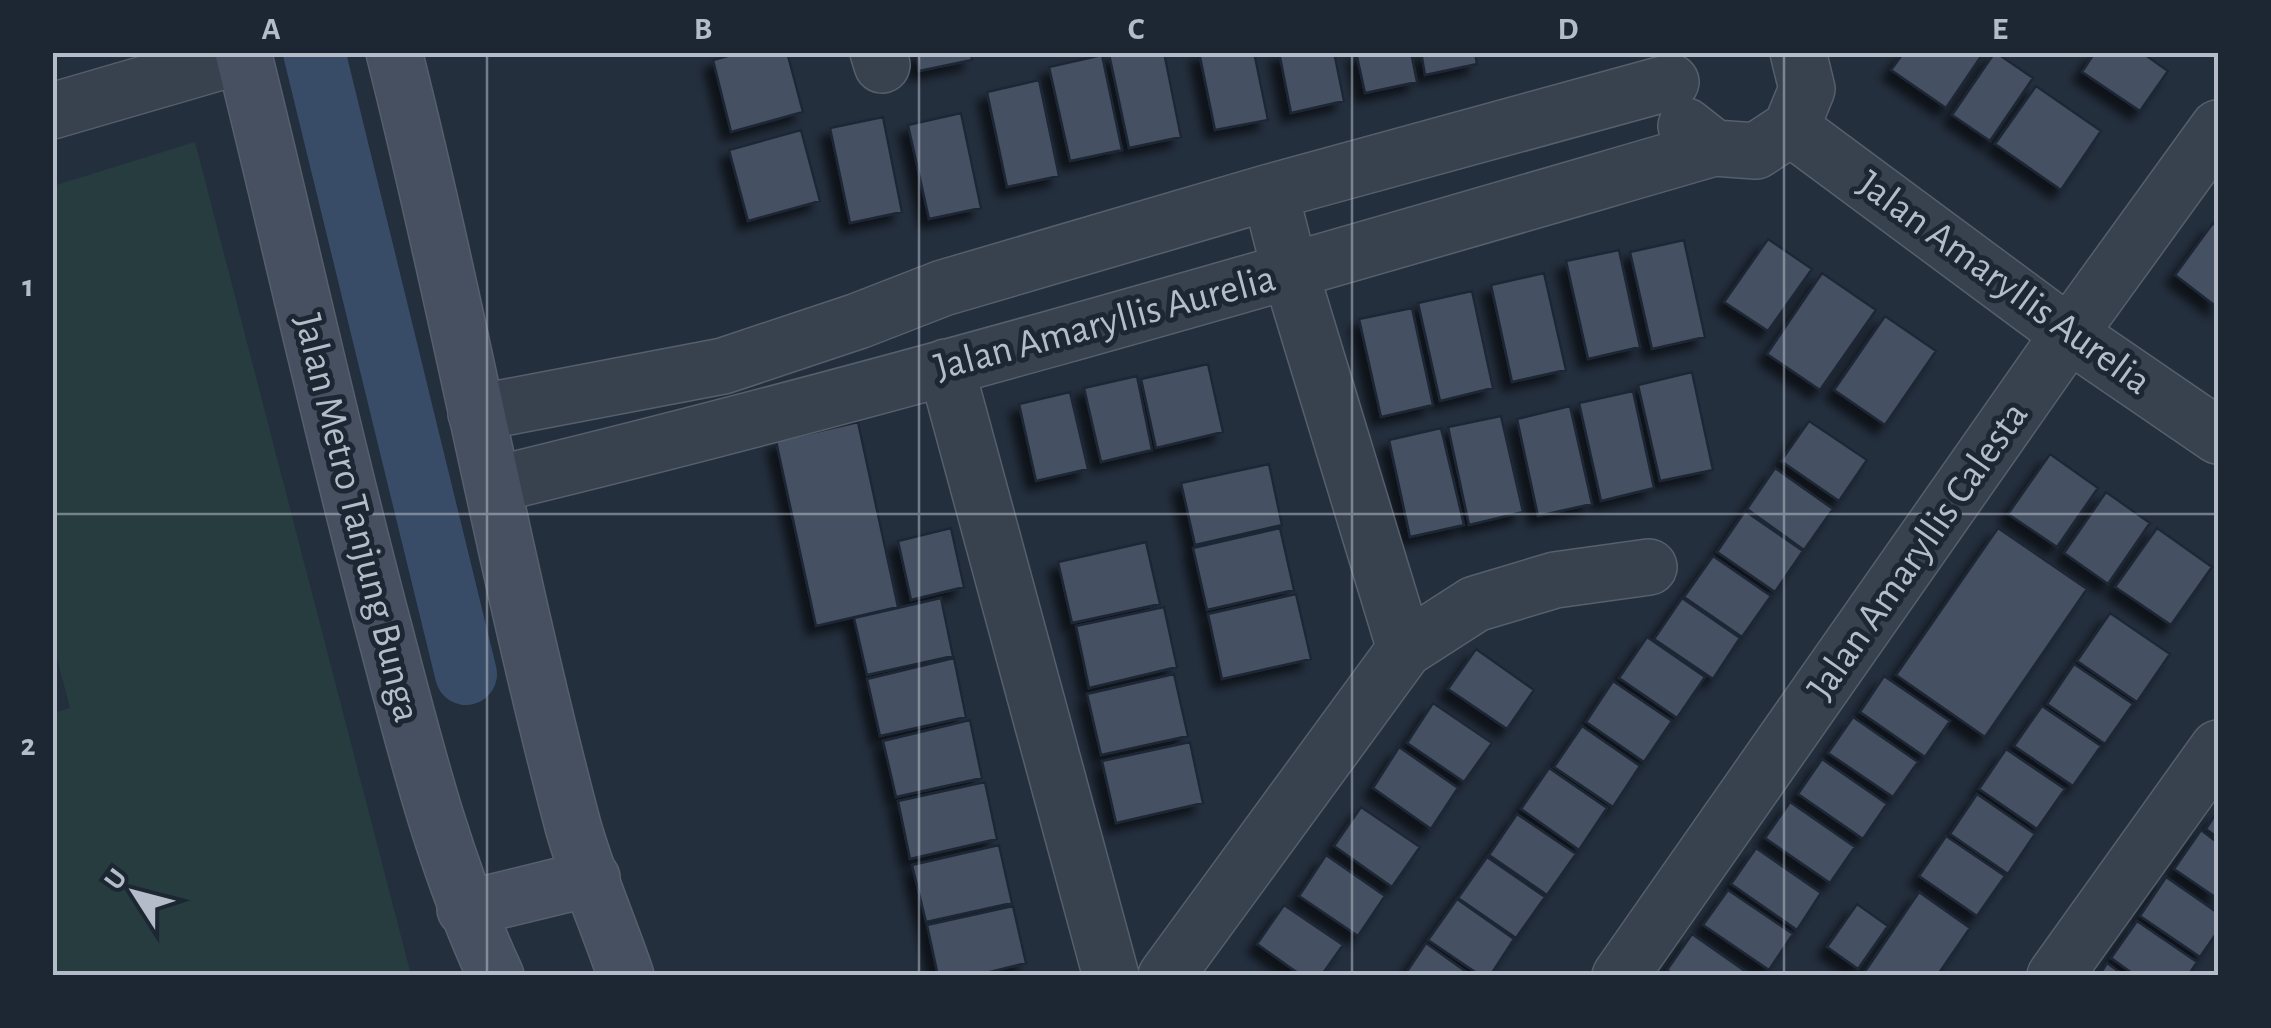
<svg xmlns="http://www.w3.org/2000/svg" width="2271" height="1028" viewBox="0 0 2271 1028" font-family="'Alegreya Sans',sans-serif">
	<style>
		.green { fill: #263c3f }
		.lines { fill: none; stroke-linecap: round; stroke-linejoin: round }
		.canal { stroke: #394c67; stroke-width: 62 }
		.building { fill: #455162; stroke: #1f2835; stroke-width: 2.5; filter: url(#shadow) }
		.street-casing { stroke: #565f6c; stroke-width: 58 }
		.secondary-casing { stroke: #565f6c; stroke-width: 58 }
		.street { stroke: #38414e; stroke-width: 55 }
		.secondary { stroke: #465061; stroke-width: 55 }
		.grid { fill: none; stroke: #b4bcc9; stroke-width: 2.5; stroke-opacity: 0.55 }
		.labels { text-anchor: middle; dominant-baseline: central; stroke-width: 10; stroke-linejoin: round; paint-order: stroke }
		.street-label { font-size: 40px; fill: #b4bcc9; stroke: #1d2633 }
		.neatline { fill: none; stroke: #b4bcc9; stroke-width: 4 }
		.grid-label { font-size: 32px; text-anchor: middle; font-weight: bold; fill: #b4bcc9 }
	</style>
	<defs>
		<filter id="shadow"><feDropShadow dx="-9" dy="9" stdDeviation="5" flood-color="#0009"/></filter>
	</defs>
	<rect width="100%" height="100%" fill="#242f3e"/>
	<!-- green -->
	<path class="green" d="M195,142L411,975H53V713L70,708L52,640L53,186Z"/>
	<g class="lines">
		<!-- canal -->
		<path class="canal" d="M314,52L466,674"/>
	</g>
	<!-- building -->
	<path class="building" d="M742,52H787L803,112L731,132L713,60Z
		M916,52H971L972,60L919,71Z
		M1164,52L1181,137L1129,148L1109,54Z
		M1199,52H1254L1268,120L1215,130Z
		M1279,52H1334L1344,101L1291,113Z
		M1356,52H1411L1417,82L1365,93Z
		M1421,52H1475L1477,64L1425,75Z
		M1904,52H1984L1946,108L1891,70Z
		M1995,52L2033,78L1990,141L1952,115Z
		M2095,52H2141L2168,71L2140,111L2082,72Z
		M1102,55L1122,150L1070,161L1049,67Z
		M1039,80L1059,176L1007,187L987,92Z
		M2036,86L2101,131L2061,190L1995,144Z
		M961,113L981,208L929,219L908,125Z
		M883,117L902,212L850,223L830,128Z
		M801,130L820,201L748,221L729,150Z
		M2213,223L2218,228V308L2175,275Z
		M1768,239L1812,269L1768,331L1724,302Z
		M1684,240L1705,337L1652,349L1630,252Z
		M1619,250L1640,347L1588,359L1566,261Z
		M1544,273L1566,370L1512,382L1491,285Z
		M1822,273L1876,310L1820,390L1767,354Z
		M1472,291L1493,388L1440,401L1418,303Z
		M1412,308L1433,405L1381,417L1359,319Z
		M1885,316L1936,351L1885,425L1834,390Z
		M1208,364L1223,432L1156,448L1141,379Z
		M1692,372L1713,470L1660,481L1638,385Z
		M1137,376L1152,450L1101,462L1084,388Z
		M1633,391L1654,488L1601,501L1579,403Z
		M1070,392L1088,469L1036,481L1019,404Z
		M1570,406L1592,504L1538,516L1517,419Z
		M1501,416L1523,512L1469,525L1448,427Z
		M1809,421L1867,460L1839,501L1781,461Z
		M858,422L898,607L816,626L776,441Z
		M1441,428L1464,525L1410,537L1389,440Z
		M2050,454L2098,488L2057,547L2008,514Z
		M1269,464L1282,525L1195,545L1181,483Z
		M1775,468L1833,509L1804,550L1747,509Z
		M2106,492L2150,523L2108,584L2064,553Z
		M1745,511L1803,551L1775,592L1717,552Z
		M951,528L964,587L911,600L898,541Z
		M1280,528L1294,590L1207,610L1193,548Z
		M1998,528L2087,589L1985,737L1896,675Z
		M2157,528L2212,567L2171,625L2115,587Z
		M1146,542L1160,604L1072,623L1058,562Z
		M1713,556L1771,596L1742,637L1684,597Z
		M1296,594L1311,659L1222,679L1208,614Z
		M941,598L953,656L867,675L854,618Z
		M1682,598L1740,638L1713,679L1654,639Z
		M1164,607L1177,667L1089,688L1076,626Z
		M2110,613L2170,654L2137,702L2077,661Z
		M1647,637L1705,677L1677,718L1619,678Z
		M1476,649L1534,690L1507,729L1448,689Z
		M954,658L966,717L880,736L867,679Z
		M2074,664L2133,704L2105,744L2047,704Z
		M1174,674L1188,736L1101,755L1087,694Z
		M1884,676L1950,721L1925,757L1860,712Z
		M1613,681L1672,721L1644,762L1586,722Z
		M1433,703L1492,743L1464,782L1407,743Z
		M2042,706L2101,746L2073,786L2014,746Z
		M1853,717L1918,762L1893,797L1828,753Z
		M970,720L982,778L896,797L883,741Z
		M1582,726L1640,766L1613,807L1554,767Z
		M1190,742L1203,803L1116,823L1102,761Z
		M1399,747L1458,788L1431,829L1373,788Z
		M2006,749L2065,789L2037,829L1979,789Z
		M1822,759L1887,804L1863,839L1798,794Z
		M1549,768L1607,808L1579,850L1521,809Z
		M985,782L997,839L910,859L898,801Z
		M1977,794L2035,834L2008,874L1950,834Z
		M1790,802L1855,847L1830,883L1765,838Z
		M1361,807L1420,847L1392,887L1334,846Z
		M2218,810V838L2206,829Z
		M1517,814L1576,854L1547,895L1489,855Z
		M2201,830L2218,843V899L2174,869Z
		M1946,836L2005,876L1977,916L1919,876Z
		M999,845L1012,903L926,922L912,865Z
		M1756,848L1821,893L1797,930L1731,884Z
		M1326,855L1385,896L1358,936L1299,896Z
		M1487,857L1545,897L1516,938L1458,898Z
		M2166,877L2218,913V931L2200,957L2140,916Z
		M1728,890L1793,934L1769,970L1703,925Z
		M1919,892L1970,928L1937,976H1862Z
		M1457,899L1514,939L1490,976H1481L1428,940Z
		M1857,904L1888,926L1858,969L1827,947Z
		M1284,905L1343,945L1321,976H1302L1257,944Z
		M1013,906L1026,963L974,976H938L927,925Z
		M2137,921L2197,962L2188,976H2136L2111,958Z
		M1692,934L1752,976H1675L1667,970Z
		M1426,943L1472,976H1404Z
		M2107,963L2125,976H2099Z"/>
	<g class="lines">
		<!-- street casing -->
		<g class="street-casing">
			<path id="street" d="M878,52L882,65
				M52,111L244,55
				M1686,126L1714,148L1756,151L1791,128L1807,89L1798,52
				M1791,128L2069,334L2218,436
				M946,367L1111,976
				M476,413L723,366L858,321L943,288L1270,192L1671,82
				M493,485C903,386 1308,266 1714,148
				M1405,649L1475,604L1555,580L1649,567
				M1166,976L1405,649L1290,271L1270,192
				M1620,976L2069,334L2218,128
				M2055,976L2218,748"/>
		</g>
		<!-- secondary casing -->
		<g class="secondary-casing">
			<path id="secondary" d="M243,52C291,245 333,438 384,629C415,747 444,865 496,976
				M394,52C459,309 505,570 573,826C587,876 609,926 626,976
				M465,909L592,878"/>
		</g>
		<!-- street -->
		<use href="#street" class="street"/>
		<!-- secondary -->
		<use href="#secondary" class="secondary"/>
	</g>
	<!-- grid -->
	<path class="grid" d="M487,52V976M919,52V976M1352,52V976M1784,52V976M52,514H2218"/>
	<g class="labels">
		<!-- street labels -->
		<g class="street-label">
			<text transform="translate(2004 283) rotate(36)">Jalan Amaryllis Aurelia</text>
			<text transform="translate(1105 323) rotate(-15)">Jalan Amaryllis Aurelia</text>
			<text transform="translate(357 518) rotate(76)">Jalan Metro Tanjung Bunga</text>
			<text transform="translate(1918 551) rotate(-55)">Jalan Amaryllis Calesta</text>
		</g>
	</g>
	<!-- border -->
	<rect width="2271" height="1028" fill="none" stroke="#1d2633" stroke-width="110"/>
	<!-- north arrow -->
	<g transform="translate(135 893) rotate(306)" stroke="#1d2633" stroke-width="8" paint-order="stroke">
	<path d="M0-8L18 38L0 25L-18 38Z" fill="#b4bcc9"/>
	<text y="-15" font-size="28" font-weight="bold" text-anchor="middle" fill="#b4bcc9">U</text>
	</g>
	<rect x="55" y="55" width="2161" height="918" class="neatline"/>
	<g class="grid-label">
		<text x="271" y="39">A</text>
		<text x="703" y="39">B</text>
		<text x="1136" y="39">C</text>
		<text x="1568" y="39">D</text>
		<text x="2000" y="39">E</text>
		<text x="28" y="296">1</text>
		<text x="28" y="755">2</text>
	</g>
</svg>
